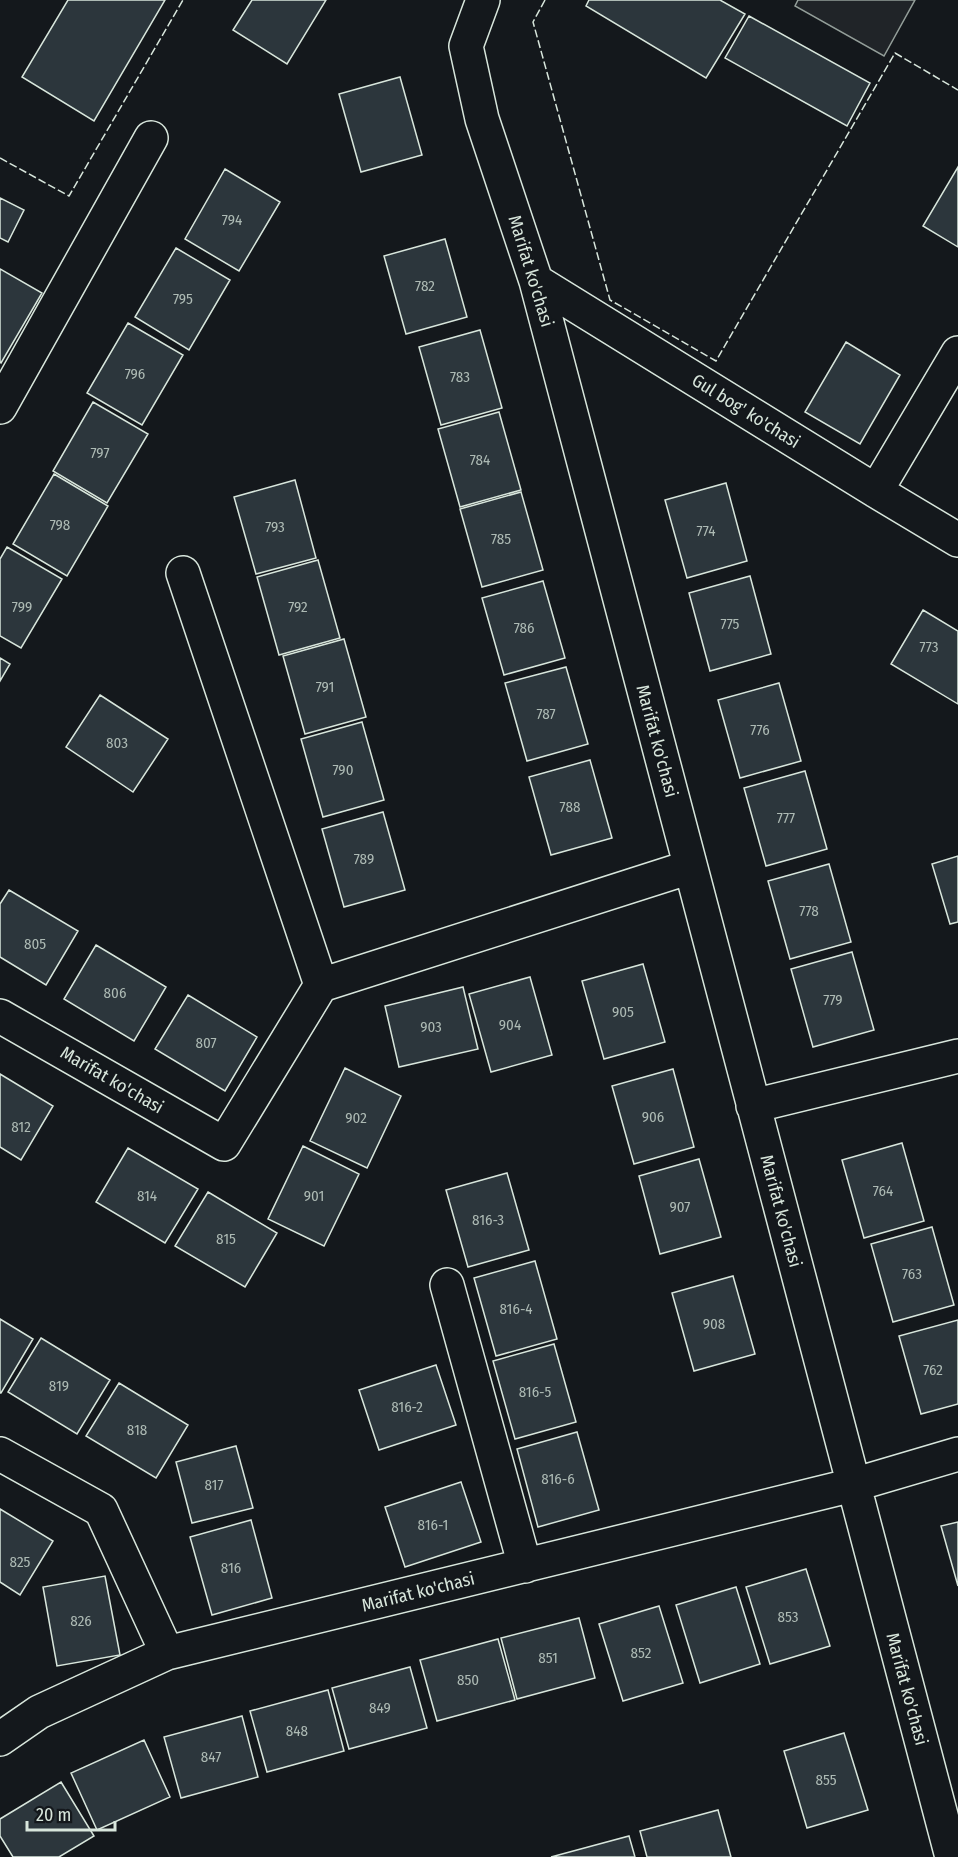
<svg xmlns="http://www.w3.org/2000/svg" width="958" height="1857" viewBox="0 0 958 1857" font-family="'Fira Sans Condensed',sans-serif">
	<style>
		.green { fill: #202428; stroke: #939e99; stroke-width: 1.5 }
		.building { fill: #2c363c; stroke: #d8e6dc; stroke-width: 1.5 }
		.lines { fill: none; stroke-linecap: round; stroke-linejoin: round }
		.minor-casing { stroke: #d8e6dc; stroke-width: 36 }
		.minor { stroke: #14181c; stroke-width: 33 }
		.fence { stroke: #d8e6dc; stroke-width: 1.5; stroke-dasharray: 8 3; stroke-linecap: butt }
		.labels { text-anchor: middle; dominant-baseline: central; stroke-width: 4.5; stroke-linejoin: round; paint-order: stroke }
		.number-label { font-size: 15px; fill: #adbab4 }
		.street-label { font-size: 18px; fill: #d8e6dc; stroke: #14181c }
	</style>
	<rect width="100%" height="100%" fill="#14181c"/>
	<!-- green -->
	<path class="green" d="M798,0H915L884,56L795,6Z"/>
	<!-- building -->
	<path class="building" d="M68,0H165L94,121L22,77Z
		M252,0H326L287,64L233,30Z
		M589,0H720L745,14L706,78L586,6Z
		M749,16L870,83L847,126L725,58Z
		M400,77L422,155L361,172L339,94Z
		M958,167V247L923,226Z
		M225,169L280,202L239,271L185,239Z
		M0,198L24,210L8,242L0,238Z
		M445,239L467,317L406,334L384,256Z
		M176,248L230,280L189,350L135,317Z
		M0,269L42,293L1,363L0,362Z
		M128,323L183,355L142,425L87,393Z
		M480,330L502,408L441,425L419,347Z
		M846,342L900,375L860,444L805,412Z
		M93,402L148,434L107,503L53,471Z
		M499,412L521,490L460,507L438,429Z
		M54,474L108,506L67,576L13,544Z
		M295,480L316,558L256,574L234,497Z
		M726,483L747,561L687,578L665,500Z
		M521,492L543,570L482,587L460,509Z
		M7,547L62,579L21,648L0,636V559Z
		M318,560L340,638L279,655L257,577Z
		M750,576L771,654L710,671L689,593Z
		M543,581L565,658L504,675L482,598Z
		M923,610L958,631V704L891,664Z
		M344,639L366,717L305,734L283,656Z
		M0,658L10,664L0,681Z
		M566,667L588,744L527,761L505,683Z
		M779,683L801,761L740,778L718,700Z
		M100,695L168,739L133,792L66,747Z
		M362,722L384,800L323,817L301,739Z
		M590,760L612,838L551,855L529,777Z
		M805,771L827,849L766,866L744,788Z
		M383,812L405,890L344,907L322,829Z
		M958,856V922L950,924L932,864Z
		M829,864L851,942L790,959L768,881Z
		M9,890L78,931L46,985L0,957V904Z
		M96,945L166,987L134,1041L64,999Z
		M852,952L874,1030L813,1047L791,969Z
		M643,964L665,1042L604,1059L582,981Z
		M530,977L552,1055L491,1072L469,994Z
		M463,987L478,1049L399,1067L385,1006Z
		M188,995L257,1037L225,1091L155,1049Z
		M345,1068L401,1096L367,1168L310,1141Z
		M673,1069L694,1147L634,1164L612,1086Z
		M0,1074L53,1106L21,1160L0,1147Z
		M902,1143L924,1221L864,1238L842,1160Z
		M303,1146L359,1174L324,1246L268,1219Z
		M128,1148L198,1189L165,1243L96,1202Z
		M699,1159L721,1237L660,1254L639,1176Z
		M507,1173L529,1250L468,1267L446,1190Z
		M208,1192L277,1233L245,1287L175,1246Z
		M932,1227L954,1305L893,1322L871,1244Z
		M535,1261L557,1339L496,1356L474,1278Z
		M733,1276L755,1354L694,1371L672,1293Z
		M0,1319L33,1339L1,1393H0Z
		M958,1320V1404L921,1414L899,1336Z
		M41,1338L110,1380L77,1434L8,1392Z
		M554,1344L576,1422L515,1439L493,1361Z
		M436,1365L456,1425L379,1450L359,1390Z
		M119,1383L188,1425L156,1478L86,1436Z
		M577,1432L599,1510L538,1527L517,1449Z
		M236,1446L253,1508L192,1523L176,1462Z
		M461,1482L481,1542L405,1567L385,1507Z
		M0,1509L53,1541L20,1595L0,1582Z
		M251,1520L272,1598L212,1615L190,1537Z
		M958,1522V1586L941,1526Z
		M806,1569L830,1646L770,1664L746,1587Z
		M105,1576L120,1655L57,1666L43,1587Z
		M736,1587L760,1664L700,1683L676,1605Z
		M659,1606L683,1683L623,1701L599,1624Z
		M579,1618L595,1678L517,1699L501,1638Z
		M498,1639L515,1700L437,1721L420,1660Z
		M410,1667L427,1728L349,1749L332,1688Z
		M328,1690L344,1751L267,1772L250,1711Z
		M242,1716L258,1777L181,1798L164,1737Z
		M844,1733L868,1810L807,1828L784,1751Z
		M144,1740L170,1797L97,1830L71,1773Z
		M61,1782L94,1836L59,1857H13L0,1836V1819Z
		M718,1810L731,1857H647L640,1831Z
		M629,1836L635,1857H551Z"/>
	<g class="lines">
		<!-- minor casing -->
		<g class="minor-casing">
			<path id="minor" d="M483,0L466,46L482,119L536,281L952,1857
				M536,281L876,491L958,540
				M0,407L151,138
				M876,491L958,353
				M183,573L321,985
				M0,1016L224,1144L321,985L690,867
				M753,1106L958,1056
				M447,1285L525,1566
				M0,1454L101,1510L167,1653
				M0,1739L39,1712L167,1653L853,1485L958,1454"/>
		</g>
		<!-- minor -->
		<use href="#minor" class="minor"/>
		<!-- fence -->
		<path class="fence" d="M545,0L533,22L610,300L716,361L895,53L958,90
			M0,158L69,196L183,0"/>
	</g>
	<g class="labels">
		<!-- number labels -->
		<g class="number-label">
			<text x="232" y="220">794</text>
			<text x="425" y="286">782</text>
			<text x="183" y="299">795</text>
			<text x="135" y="374">796</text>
			<text x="460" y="377">783</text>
			<text x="100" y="453">797</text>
			<text x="480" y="460">784</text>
			<text x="60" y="525">798</text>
			<text x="275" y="527">793</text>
			<text x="706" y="531">774</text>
			<text x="501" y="539">785</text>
			<text x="22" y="607">799</text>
			<text x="298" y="607">792</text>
			<text x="730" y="624">775</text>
			<text x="524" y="628">786</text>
			<text x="929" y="647">773</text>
			<text x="325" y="687">791</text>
			<text x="546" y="714">787</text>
			<text x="760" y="730">776</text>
			<text x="117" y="743">803</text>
			<text x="343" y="770">790</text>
			<text x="570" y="807">788</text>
			<text x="786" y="818">777</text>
			<text x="364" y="859">789</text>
			<text x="809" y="911">778</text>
			<text x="35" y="944">805</text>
			<text x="115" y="993">806</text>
			<text x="833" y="1000">779</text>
			<text x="623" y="1012">905</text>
			<text x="510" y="1025">904</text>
			<text x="431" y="1027">903</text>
			<text x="206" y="1043">807</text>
			<text x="653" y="1117">906</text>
			<text x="356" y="1118">902</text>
			<text x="21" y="1127">812</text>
			<text x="883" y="1191">764</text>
			<text x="147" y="1196">814</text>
			<text x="314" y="1196">901</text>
			<text x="680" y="1207">907</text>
			<text x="488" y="1220">816-3</text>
			<text x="226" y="1239">815</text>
			<text x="912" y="1274">763</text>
			<text x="516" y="1309">816-4</text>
			<text x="714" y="1324">908</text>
			<text x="933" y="1370">762</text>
			<text x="59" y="1386">819</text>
			<text x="535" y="1392">816-5</text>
			<text x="407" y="1407">816-2</text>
			<text x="137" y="1430">818</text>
			<text x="558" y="1479">816-6</text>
			<text x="214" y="1485">817</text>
			<text x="433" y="1525">816-1</text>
			<text x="20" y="1562">825</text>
			<text x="231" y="1568">816</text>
			<text x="788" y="1617">853</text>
			<text x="81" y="1621">826</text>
			<text x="641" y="1653">852</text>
			<text x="548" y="1658">851</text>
			<text x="468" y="1680">850</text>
			<text x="380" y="1708">849</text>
			<text x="297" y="1731">848</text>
			<text x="211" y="1757">847</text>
			<text x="826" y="1780">855</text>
		</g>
		<!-- street labels -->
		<g class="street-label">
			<text transform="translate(531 271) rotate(73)">Marifat ko'chasi</text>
			<text transform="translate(746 411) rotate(32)">Gul bog' ko'chasi</text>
			<text transform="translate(657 741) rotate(75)">Marifat ko'chasi</text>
			<text transform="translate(112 1080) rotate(30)">Marifat ko'chasi</text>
			<text transform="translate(781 1211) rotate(75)">Marifat ko'chasi</text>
			<text transform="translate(418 1592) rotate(-14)">Marifat ko'chasi</text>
			<text transform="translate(907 1689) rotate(75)">Marifat ko'chasi</text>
		</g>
	</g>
	<!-- scale -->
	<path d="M27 1821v9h88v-9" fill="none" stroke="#d8e6dc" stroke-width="3"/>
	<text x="36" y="1821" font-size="18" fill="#d8e6dc" stroke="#14181c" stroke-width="4.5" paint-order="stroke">20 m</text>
</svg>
